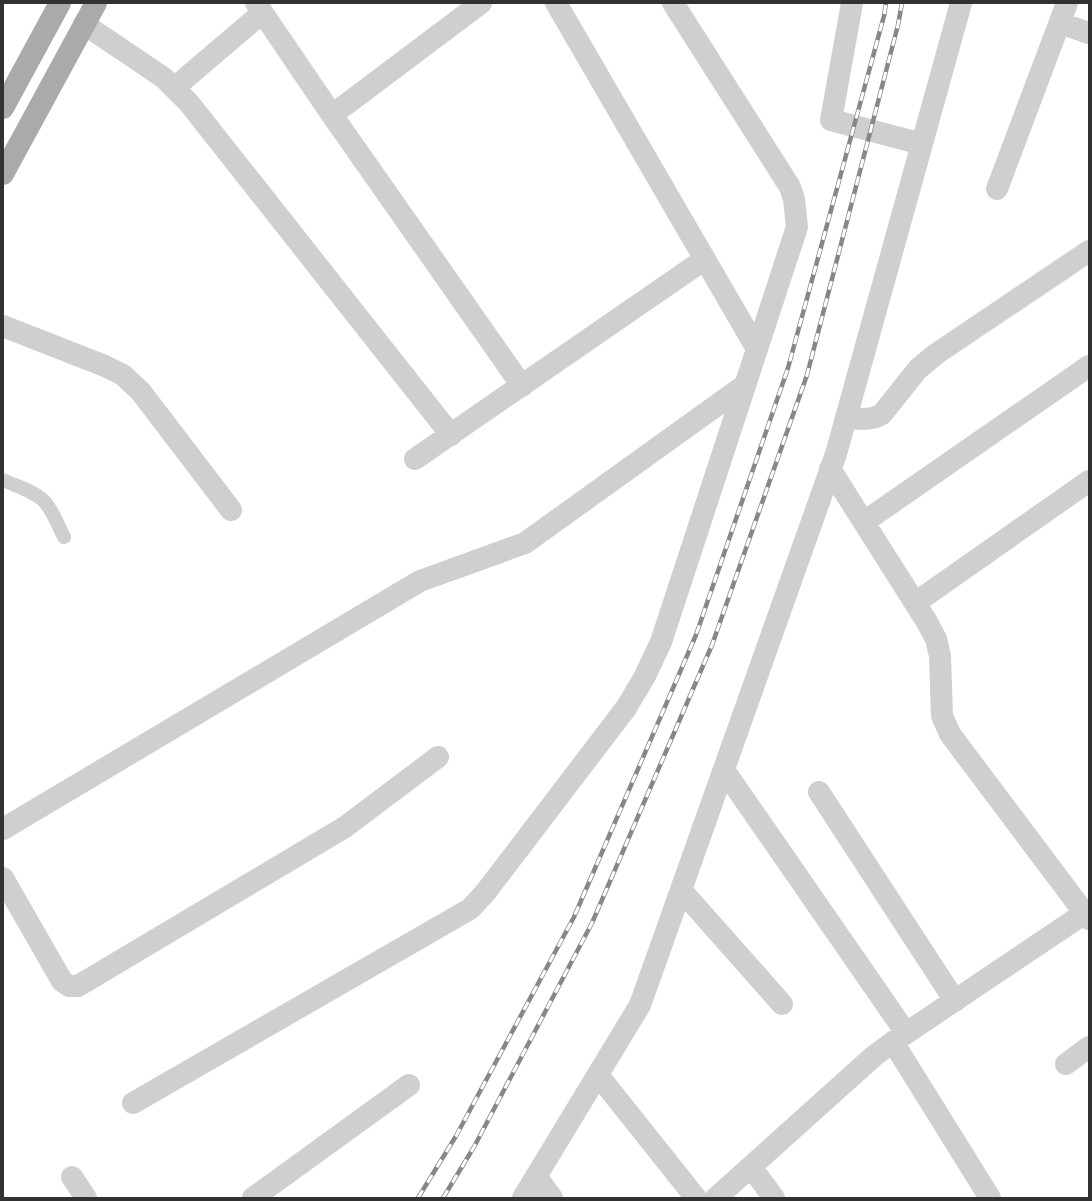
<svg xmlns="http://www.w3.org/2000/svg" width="1092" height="1201" viewBox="0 0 1092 1201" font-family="'PT Sans Narrow',sans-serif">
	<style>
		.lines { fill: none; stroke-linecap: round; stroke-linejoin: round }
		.lane { stroke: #cfcfcf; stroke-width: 14 }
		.street { stroke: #cfcfcf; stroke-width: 22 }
		.primary { stroke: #aaa; stroke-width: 22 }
		.rail-casing { stroke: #878787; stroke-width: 4.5 }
		.rail { stroke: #fff; stroke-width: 3; stroke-dasharray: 9; stroke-linecap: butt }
	</style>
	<rect width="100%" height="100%" fill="#fff"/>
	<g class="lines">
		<!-- lane -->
		<path class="lane" d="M3,480C16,486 34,491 44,501C53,511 58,525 64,537"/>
		<!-- street -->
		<path class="street" d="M256,3L332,115L522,386
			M556,3L757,349
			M852,3L831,120L922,144
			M1060,23L1089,33
			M84,24L164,78L189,103L451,435
			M174,88L262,13
			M332,115L481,3
			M997,189L1067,3
			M3,326L105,366L123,375L141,392L231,510
			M846,417C859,419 871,421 882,414L918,369L936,354L1089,251
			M415,459L705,259
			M830,469L927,622L936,639L940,656L942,716L950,734L1089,919
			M864,522L1089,366
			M915,603L1089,481
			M724,770L906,1033
			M819,792L955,1001
			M3,829L420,581L525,543L745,385
			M3,878L62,981L69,986H78L345,827L438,757
			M681,890L782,1004
			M893,1042L990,1198
			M1066,1064L1089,1047
			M598,1075L696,1198
			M133,1103L470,909L485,893L626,708L645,676L661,642L797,227L794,199L790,187L673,3
			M751,1167L774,1198
			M536,1176L552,1198
			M72,1177L86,1198
			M253,1198L409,1085
			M523,1198L640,1005L836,454L961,3
			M716,1198L874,1056L893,1042L1085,913"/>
		<!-- primary -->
		<path class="primary" d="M3,108L60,3
			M3,174L96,3"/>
		<!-- rail casing -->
		<g class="rail-casing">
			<path id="rail" d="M418,1198L456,1136L574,917L696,635L788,368L884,16L886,3
				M443,1198L474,1147L592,923L712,645L807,375L898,25L902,3"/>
		</g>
		<!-- rail -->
		<use href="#rail" class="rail"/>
	</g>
	<!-- border -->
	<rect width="1092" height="1201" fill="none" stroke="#323232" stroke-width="8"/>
</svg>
